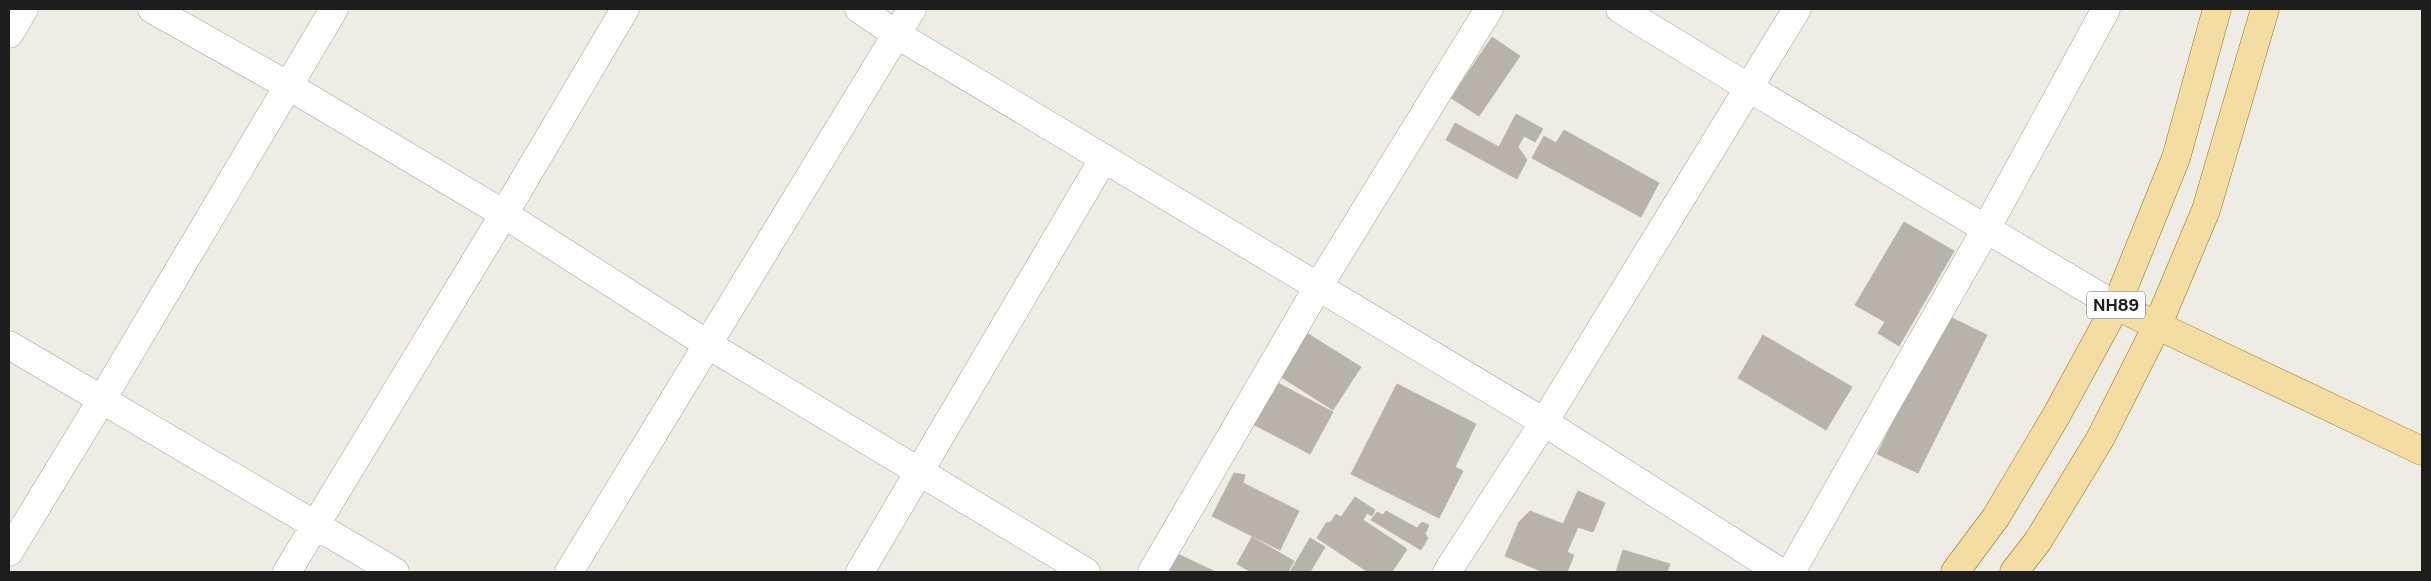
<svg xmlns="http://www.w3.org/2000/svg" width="2431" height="581" viewBox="0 0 2431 581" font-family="'Public Sans',sans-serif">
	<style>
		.building { fill: #b7b2aa; stroke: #beb5a8 }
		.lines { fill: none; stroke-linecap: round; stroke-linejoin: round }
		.minor-casing { stroke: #a1a1a1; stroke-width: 29 }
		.major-casing { stroke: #8b740b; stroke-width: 29 }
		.minor { stroke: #fff; stroke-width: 28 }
		.major { stroke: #f4dda2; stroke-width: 28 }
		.labels { text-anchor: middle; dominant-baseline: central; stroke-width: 4; stroke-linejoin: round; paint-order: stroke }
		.shield { fill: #fff; stroke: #616161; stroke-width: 1 }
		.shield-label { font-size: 16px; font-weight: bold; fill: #1d1d1d }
	</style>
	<rect width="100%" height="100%" fill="#eeece4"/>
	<!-- building -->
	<path class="building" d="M1492,37L1520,56L1479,116L1451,98Z
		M1516,114L1543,129L1535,142L1524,136L1518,147L1527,160L1517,179L1446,140L1455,123L1499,147Z
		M1564,130L1659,183L1641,217L1532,158L1544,136L1556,143Z
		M1904,222L1954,251L1899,346L1878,333L1885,322L1855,305Z
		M1946,315L1987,335L1918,473L1877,454Z
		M1305,332L1361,367L1333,410L1278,375Z
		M1763,335L1852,387L1826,430L1738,378Z
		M1272,380L1333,412L1310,454L1249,422Z
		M1397,384L1476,424L1455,467L1463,471L1439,518L1351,474Z
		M1234,473L1245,475L1243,483L1299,511L1280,550L1212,516Z
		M1578,491L1605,503L1593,532L1578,527L1567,552L1574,555L1567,572H1543L1505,556L1519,522L1530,511L1563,524Z
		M1355,497L1375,510L1372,516L1367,513L1363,520L1407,549L1392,572H1368L1317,538L1326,523L1331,522L1336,514L1341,517Z
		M1386,511L1417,528L1422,522L1429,525L1425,534L1428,538L1421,550L1371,520L1377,512L1383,515Z
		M1252,537L1294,561L1288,572H1251L1237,564Z
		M1310,538L1325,547L1310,572H1290Z
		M1623,550L1670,564L1667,572H1616Z
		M1171,551L1216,572H1161Z"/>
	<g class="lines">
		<!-- minor casing -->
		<g class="minor-casing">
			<path id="minor" d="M152,9L287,85L504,214L707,344L1086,572
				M859,9L896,34L1544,422L1780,572
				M1620,9L1749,88L2116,306
				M9,34L24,9
				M9,345L395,572
				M9,552L101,401L334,9
				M287,572L504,214L625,9
				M569,572L912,9
				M860,572L1104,158
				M1152,572L1318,287L1489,9
				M1447,572L1544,422L1797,9
				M1791,572L1986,229L2106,9"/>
		</g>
		<!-- major casing -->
		<g class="major-casing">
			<path id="major" d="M2116,306L2422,451
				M1955,572L1996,517L2056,416L2116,306L2176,158L2217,9
				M2014,572L2038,541L2100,439L2158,324L2206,210L2265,9"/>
		</g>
		<!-- minor -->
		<use href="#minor" class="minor"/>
		<!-- major -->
		<use href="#major" class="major"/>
	</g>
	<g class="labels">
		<!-- shield labels -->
		<rect class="shield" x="2087" y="291.5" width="58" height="27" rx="4"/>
		<g class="shield-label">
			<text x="2116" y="305">NH89</text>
		</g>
	</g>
	<!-- border -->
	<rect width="2431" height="581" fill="none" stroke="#1d1d1d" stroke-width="20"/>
</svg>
